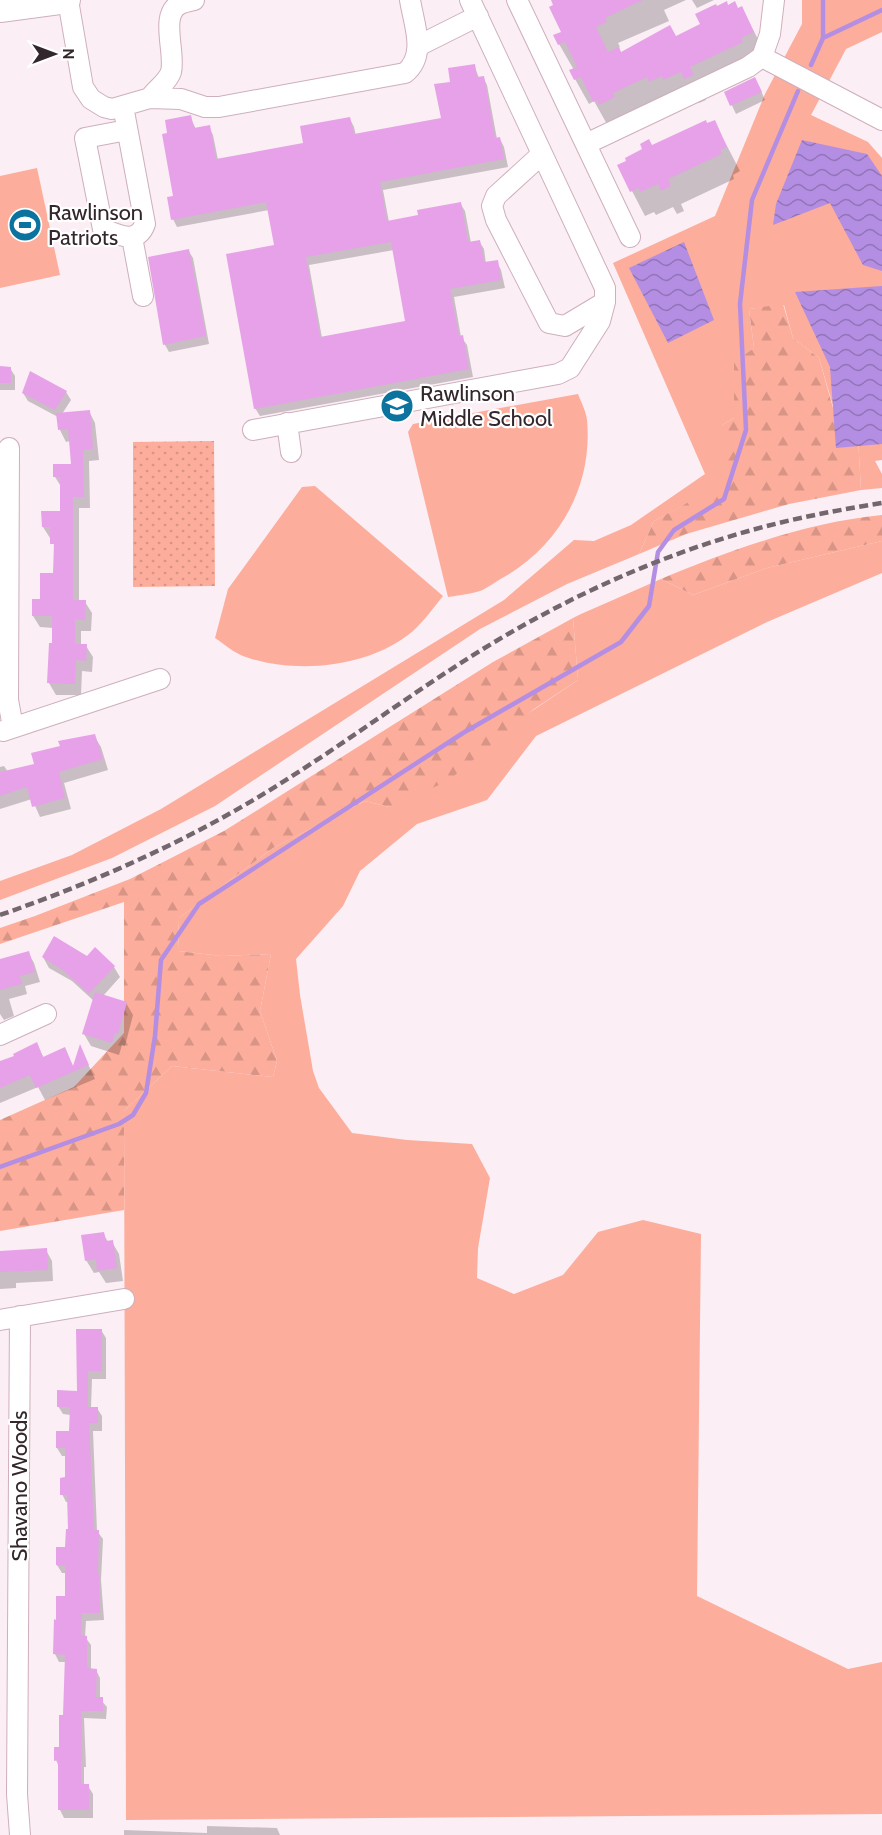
<svg xmlns="http://www.w3.org/2000/svg" width="882" height="1835" viewBox="0 0 882 1835" font-family="Cabin,sans-serif">
	<style>
		.grass { fill: #fcad9b }
		.forest { fill: url(#forest-firs) }
		.park { fill: url(#park-dots) }
		.water { fill: url(#water-waves) }
		.shadow { fill: #0003; fill-rule: evenodd }
		.lines { fill: none; stroke-linecap: round; stroke-linejoin: round }
		.stream { stroke: #b38ee2; stroke-width: 4.5 }
		.building { fill: #e7a1e9; fill-rule: evenodd }
		.minor-casing { stroke: #ceafbd; stroke-width: 22 }
		.major-casing { stroke: #ceafbd; stroke-width: 28 }
		.minor { stroke: #fff; stroke-width: 20 }
		.major { stroke: #fff; stroke-width: 26 }
		.rail { stroke: #73666c; stroke-width: 4.5; stroke-dasharray: 9 4.5; stroke-linecap: butt }
		.labels { text-anchor: middle; dominant-baseline: central; stroke-width: 4.5; stroke-linejoin: round; paint-order: stroke }
		.poi-label { font-size: 22px; fill: #33272d; stroke: #fff; text-anchor: start }
		.street-label { font-size: 22px; fill: #33272d; stroke: #fff }
	</style>
	<defs>
		<pattern id="forest-firs" width="22" height="20" patternUnits="userSpaceOnUse" patternTransform="scale(1.5)"><rect width="22" height="20" fill="#fcad9b"/><path d="M5 1l3.5 6h-7zM16 11l3.5 6h-7z" fill="#d89586"/></pattern>
		<pattern id="park-dots" width="8" height="8" patternUnits="userSpaceOnUse" patternTransform="scale(1.5)"><rect width="8" height="8" fill="#fcad9b"/><path d="M2 2h.1M6 6h.1" fill="none" stroke="#d89586" stroke-width="1.8" stroke-linecap="round"/></pattern>
		<pattern id="water-waves" width="16" height="10" patternUnits="userSpaceOnUse" patternTransform="scale(1.5)"><rect width="16" height="10" fill="#b38ee2"/><path d="M0 5q4-4 8 0t8 0" fill="none" stroke="#9274b8"/></pattern>
	</defs>
	<rect width="100%" height="100%" fill="#fbeef4"/>
	<!-- grass -->
	<path class="grass" d="M802,0H882V32L846,49L811,115L868,142L882,158V460L875,461L882,474V488L861,490L858,437L841,433L819,358L793,338L784,305L749,309L754,348L734,363V418L722,425V485L654,521L639,554L567,584L480,629L215,806L112,858L0,900V881L72,855L161,809L504,600L574,540L594,541L631,525L705,474L613,263L715,216L765,94L802,24Z
		M37,168L60,275L0,288V176Z
		M578,394C581,402 586,411 587,420C593,485 560,545 504,577C496,581 488,588 480,591C470,594 459,595 448,597L408,432L413,424Z
		M315,486L443,596C434,607 424,621 413,631C370,668 294,675 243,656C233,652 224,644 215,638L228,589L302,487Z
		M882,541V573L767,622L536,736L487,800L417,824L360,871L343,906L296,959L300,995L313,1071L319,1088L352,1133L407,1140L472,1144L490,1178L478,1248L477,1278L514,1294L563,1275L598,1232L643,1220L701,1234L697,1596L848,1669L882,1662V1814L126,1820L124,1111L172,1066L273,1077L277,1061L260,1011L271,954L222,956L178,951L179,918L273,848L365,801L389,807L578,680L573,618L581,614L661,579L693,595L767,568Z"/>
	<!-- forest -->
	<path class="forest" d="M783,304L793,338L819,358L840,433L858,437L861,490L789,504L686,534L639,554L654,521L722,484V425L734,418V362L754,348L749,309Z
		M882,515V541L767,568L693,595L661,579C730,550 808,522 882,515Z
		M573,618L578,680L534,709L448,781L389,807L365,801L273,848L179,918L178,951L222,956L271,954L260,1011L277,1061L273,1077L172,1066L124,1111V1210L0,1231V1120L74,1087L124,1033V902L0,944V928L35,916L130,879L224,831L493,662Z"/>
	<!-- park -->
	<path class="park" d="M214,441L215,586L133,587V442Z"/>
	<!-- water -->
	<path class="water" d="M802,140L867,154L882,176V271L863,265L830,203L773,225L776,204Z
		M684,242L714,320L668,343L629,268Z
		M882,286V444L836,448L830,367L795,292Z"/>
	<!-- shadow -->
	<path class="shadow" d="M558,0H686L664,10L669,21L618,43L620,47L618,48L621,53L676,38L702,25L717,8L728,6L738,9L742,8L767,57L703,92L706,100L699,103L695,96L608,126L594,101L589,104L575,79L574,70L559,44L563,33Z
		M692,0H714L697,8Z
		M474,65L479,78L483,77L487,85L497,139H500L504,147L508,167L383,190L389,222L420,216L460,203L465,211L471,243L479,241L484,249L486,264L497,262L501,270L505,288L454,297L461,337L467,345L473,377L260,416L255,408L276,246L269,210L177,227L173,219L175,197L190,117L196,129L209,127L213,135L218,160L305,144L350,119L354,127L356,136L442,120L452,83ZM394,250L407,323L322,338L309,265Z
		M759,86L765,100L736,114L726,93Z
		M714,121L740,171L733,175L734,179L681,204L684,211L677,214L673,207L656,215L654,212L645,216L619,166L652,147Z
		M188,250L193,258L209,344L169,352L165,345L150,258Z
		M0,368H10L15,376V390H0Z
		M34,375L66,392L71,400L62,414L89,411L95,423L99,460L89,461L90,508H79V602H85L92,613L91,631H81V646H86L93,657L92,672L82,671L81,695H56L49,683L54,628L40,627L33,616L55,575V549L52,538H50L43,527L62,512V488L55,477L73,465L70,441L66,442L60,430L58,417L28,401L23,393Z
		M94,736L101,747L108,770L64,783L71,809L40,817L32,799L0,809V767L4,766L8,772L36,765Z
		M28,952L34,963L40,982L25,986L27,994L9,999L14,1016L4,1020L0,1014V964Z
		M43,957L87,958L114,967L120,977L103,996L126,1003L133,1015L125,1046L122,1045L119,1055L91,1046L84,1034L94,1001L72,981L49,968Z
		M36,1044L44,1058L64,1049L74,1068L80,1047L95,1079L45,1100L38,1087L0,1103V1062L16,1057Z
		M103,1233L108,1242H112L119,1254L123,1281L106,1283L99,1272L94,1273L86,1260Z
		M46,1250L52,1261L53,1281L16,1283V1288L0,1289V1252Z
		M101,1330L106,1338V1379H92L91,1408H97L102,1416V1431H93L97,1531L103,1539L101,1580L104,1620L86,1621L85,1637L91,1645V1670H96L100,1678V1699L107,1707L106,1719L84,1718L86,1767H84V1786H88L93,1794V1818H64L60,1810L59,1767L56,1760L61,1749L65,1716L66,1662H59L55,1654L57,1621L67,1598L66,1573H62L57,1565L67,1549L69,1531L68,1502H66L62,1494L67,1479L66,1456H62L57,1448L71,1432V1415L63,1414L58,1406L78,1392Z
		M207,1826L277,1828L280,1835H124V1830L207,1833Z"/>
	<g class="lines">
		<!-- stream -->
		<path class="stream" d="M823,38L882,10
			M811,65L823,38V0
			M0,1167L119,1124L133,1115L146,1093L155,1036L161,960L199,904L463,733L621,642L649,606L658,552L674,530L724,499L746,430L740,304L752,200L798,91"/>
	</g>
	<!-- building -->
	<path class="building" d="M551,0H643L605,18L607,22L596,27L608,52L619,47L621,52L670,25L676,36L700,24L695,14L716,4L717,6L727,1L728,5L735,1L738,8L742,6L754,32L741,38L743,42L690,67L694,75L684,79L681,72L663,80L662,76L649,82L647,77L613,93L615,97L599,105L597,100L593,102L581,77L574,80L569,70L577,67L565,42L558,45L553,35L561,32L549,7L553,5Z
		M475,64L477,77L484,76L495,138L500,137L504,159L380,182L387,221L418,215L417,210L461,202L468,242L480,240L484,262L498,260L501,280L450,289L459,336L463,335L469,369L254,409L226,254L274,245L266,202L171,220L167,197L173,196L162,134L167,133L165,120L191,115L194,128L210,125L216,159L303,143L300,126L350,117L354,134L441,118L434,84L450,82L448,68ZM391,242L405,321L320,337L306,257Z
		M755,77L762,92L730,106L724,92Z
		M706,120L707,123L715,120L727,147L720,150L722,154L668,179L671,186L661,191L658,184L640,192L639,188L630,192L617,165L626,161L625,158L642,149L640,144L649,139L652,145Z
		M189,249L206,336L163,345L148,257Z
		M0,366L11,367V383H0Z
		M30,371L67,391L55,410L22,393Z
		M90,410L93,449L83,450L84,497H73V600H86L85,620L75,619V644H87L86,661L76,660L75,684L47,683L49,643H52V616H32V599H40V573H53L54,544H50V527H42L41,511H60V477H53V464H71L68,429L58,430L56,413Z
		M95,734L103,759L59,772L65,798L32,807L27,787L0,796V772L34,764L31,753L60,746L58,741Z
		M54,936L87,956L95,947L115,966L89,994L64,971L42,957Z
		M29,951L35,972L20,976L22,984L0,990V959Z
		M95,992L127,1002L118,1034L115,1033L112,1043L82,1034Z
		M37,1042L43,1057L65,1047L73,1066L80,1044L89,1065L36,1088L30,1075L0,1088V1061L14,1056L13,1054Z
		M104,1232L106,1241L113,1240L117,1268L97,1271L96,1259L85,1261L81,1235Z
		M47,1248L48,1270L0,1272V1251Z
		M76,1329H102V1371H88V1407H98V1423H89L94,1530H99L98,1574H99L100,1613H82L81,1635L87,1636V1668L97,1669L96,1697H103V1711H81L82,1760H81V1784H89V1810H58V1760L54,1761V1747H59V1715H63L65,1655L53,1654L54,1619L56,1620V1596H65V1566L56,1565V1547H65L66,1529H68L67,1495H60V1478L65,1477V1448H56V1431H69L70,1407H57V1390L77,1391Z"/>
	<g class="lines">
		<!-- minor casing -->
		<g class="minor-casing">
			<path id="minor" d="M68,0L83,87L91,99L104,107L112,109L150,98L181,99L205,107H219L405,73C427,55 414,25 410,0
				M517,0L630,237
				M418,46L478,16
				M762,57L882,120
				M150,98C157,88 167,83 171,72C176,53 159,14 180,4C184,2 190,1 194,0
				M123,106L145,224C137,245 119,235 103,229L85,138L127,130
				M586,144L748,67L762,57L770,34L774,0
				M542,154L496,196L492,206L496,220L549,323L565,326L605,302
				M132,237L143,296
				M287,423L291,452
				M253,430L558,374L570,368L600,321L605,302V288L470,0
				M9,448L8,700L13,727
				M3,731L160,679
				M0,1035L46,1014
				M20,1316L17,1794L20,1835
				M0,1320L124,1299"/>
		</g>
		<!-- major casing -->
		<g class="major-casing">
			<path id="major" d="M0,9L67,0"/>
		</g>
		<!-- minor -->
		<use href="#minor" class="minor"/>
		<!-- major -->
		<use href="#major" class="major"/>
		<!-- rail -->
		<path class="rail" d="M0,915C101,880 199,836 289,778C371,726 448,666 533,620C602,582 676,551 752,530C795,518 838,510 882,503"/>
	</g>
	<!-- icons -->
	<defs>
		<g id="stadium-disc" transform="scale(1.725)"><circle r="9.5" fill="#0c729e" stroke="#fff"/><path d="M0-5a6.5 5 0 1 0 0 10a6.5 5 0 1 0 0-10ZM-3.5-1.8h7v3.6h-7Z" fill="#fff"/></g>
		<g id="school-disc" transform="scale(1.725)"><circle r="9.5" fill="#0c729e" stroke="#fff"/><path d="M0-5L7-2L0 1L-7-2ZM-4 1L0 2.5L4 1V4Q0 6-4 4Z" fill="#fff"/></g>
	</defs>
	<g fill-rule="evenodd">
		<use href="#stadium-disc" x="25" y="225"/>
		<use href="#school-disc" x="397" y="406"/>
	</g>
	<g class="labels">
		<!-- poi labels -->
		<g class="poi-label">
			<text x="48" y="212">Rawlinson<tspan x="48" dy="25">Patriots</tspan></text>
			<text x="420" y="393">Rawlinson<tspan x="420" dy="25">Middle School</tspan></text>
		</g>
		<!-- street labels -->
		<g class="street-label">
			<text transform="translate(19 1486) rotate(-90)">Shavano Woods</text>
		</g>
	</g>
	<!-- north arrow -->
	<g transform="translate(54 54) rotate(90)" stroke="#ffffff" stroke-width="4.5" paint-order="stroke">
	<path d="M0-4.5L10 22L0 15L-10 22Z" fill="#33272d"/>
	<text y="-9" font-size="16" font-weight="bold" text-anchor="middle" fill="#33272d">N</text>
	</g>
</svg>
